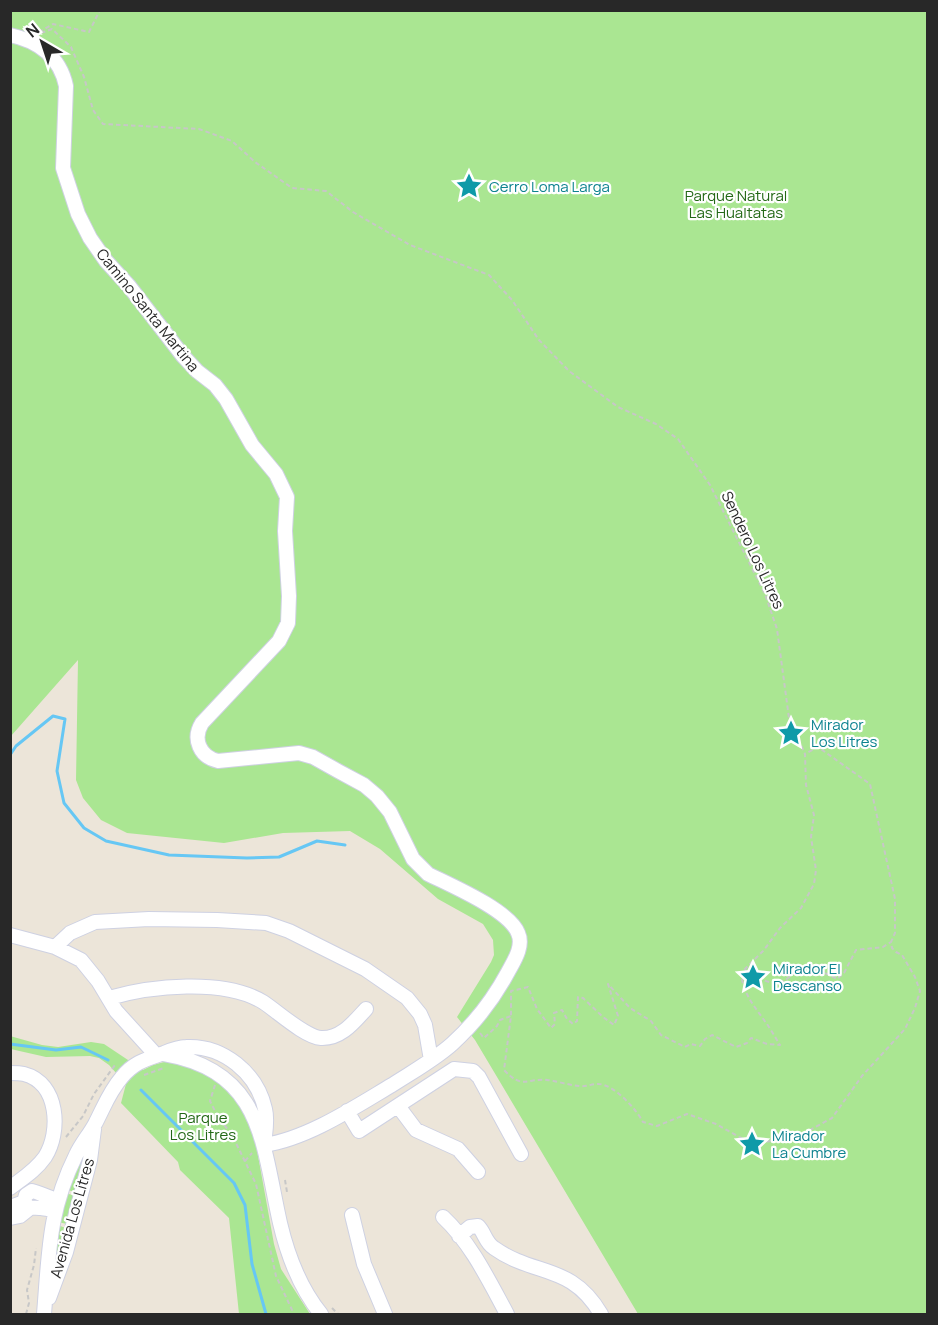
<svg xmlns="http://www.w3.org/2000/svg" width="938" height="1325" viewBox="0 0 938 1325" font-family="Manrope,sans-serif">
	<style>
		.green { fill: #aae692 }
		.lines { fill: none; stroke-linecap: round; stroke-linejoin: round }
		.stream { stroke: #66c7f4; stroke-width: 3 }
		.minor-casing { stroke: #ced1e2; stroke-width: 16 }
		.path { stroke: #c7c7c7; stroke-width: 2; stroke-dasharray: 4.5 3; stroke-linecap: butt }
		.minor { stroke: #fff; stroke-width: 14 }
		.labels { text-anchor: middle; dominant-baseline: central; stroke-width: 4.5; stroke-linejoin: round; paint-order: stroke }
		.culture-label { font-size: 15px; fill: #0d838f; stroke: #fff; text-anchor: start }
		.park-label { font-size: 15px; fill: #236816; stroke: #fff }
		.street-label { font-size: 15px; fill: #282828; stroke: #fff }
	</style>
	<rect width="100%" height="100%" fill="#ece5d9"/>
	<!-- green -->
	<path class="green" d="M11,11H927V1314H638L475,1040L457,1017L491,962L494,955L493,940L483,924L438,899L380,849L350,831L283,833L224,843L127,833L101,820L83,798L76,780L78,660L11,736Z
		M10,1036L42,1045L58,1047L91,1042L104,1044L143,1070L153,1065L168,1061L207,1072L239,1103L251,1128L257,1150L274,1244L281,1269L310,1314H239L229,1218L180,1170L178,1162L121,1103L126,1084L109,1065L99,1058L90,1056L46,1057L15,1050L11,1049Z
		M79,1162H83L76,1192L67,1190Z
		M66,1193L75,1196L67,1224L58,1222Z
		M57,1225L66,1228L56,1260H54Z"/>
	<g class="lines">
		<!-- stream -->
		<path class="stream" d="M10,755L16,746L53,716L65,719L57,771L64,803L84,828L106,841L169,855L247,858L279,857L317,841L345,845
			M10,1044L56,1050L81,1047L108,1060
			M141,1090L234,1183L245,1205L252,1264L266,1314"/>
		<!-- minor casing -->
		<g class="minor-casing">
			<path id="minor" d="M10,35C38,41 60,57 66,86L63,168L78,214L90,238L106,261L129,286L183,356L197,371L215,385L226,399L252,445L276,474L287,497L285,531L289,596L288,623L279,641L202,723C192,739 200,757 218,761L299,753L313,757L338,771L364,785L377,796L390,812L413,859L428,874C450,885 509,910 518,933C524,946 514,961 508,972C494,998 475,1023 452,1044C434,1060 412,1072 392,1085C355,1107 307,1139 264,1145
				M10,935L55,947L81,960L98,981L116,1011L156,1055
				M55,947L70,933L95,922L149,919L217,920L266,923L289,931L365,969L407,998L420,1014L425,1025L431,1060
				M109,998C150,986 224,978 263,1002C277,1011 305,1037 321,1038C341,1039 354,1022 366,1009
				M164,1054C263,1071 262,1143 280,1223C288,1257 300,1288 321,1314
				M10,1073C15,1073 20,1073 24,1074C59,1083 61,1132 45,1157C36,1170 23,1178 10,1188
				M398,1106L416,1130L458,1149L478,1172
				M347,1111L359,1131L454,1069L473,1071L479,1077L521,1154
				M24,1202C30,1210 32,1207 40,1208C45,1208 50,1210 55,1211
				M10,1207L24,1202L26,1195L32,1191C41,1193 48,1198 58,1200
				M352,1215L364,1264L385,1314
				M443,1217C471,1243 489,1281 507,1314
				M10,1218L20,1216L30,1208
				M459,1236L470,1227L478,1226C485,1233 485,1242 494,1248C535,1277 571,1263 601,1314
				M49,1298L66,1252L90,1160L94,1129
				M44,1314C49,1255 48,1211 76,1155C81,1144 89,1135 95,1124C104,1107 109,1092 122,1077C134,1062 147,1059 164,1053C171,1050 178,1047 186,1047C223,1045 257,1073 265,1109C268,1121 265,1133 264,1145"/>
		</g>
		<!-- path -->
		<path class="path" d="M39,32L53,24L89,32L100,10
			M41,33L52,29L71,47L84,77L93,110L103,124L199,129L232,141L255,162L292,188L326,191L353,212L410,245L489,275L512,300L539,340L569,371L618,407L656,424L678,439L710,485L765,594L777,629L791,733L798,738L805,754L806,785L814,815L811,837L816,870L814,884L801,908L780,928L764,950L741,973C743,993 754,1006 764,1020C770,1028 775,1037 780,1045L767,1044L751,1038L747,1043L736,1047L712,1035L705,1039L700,1046L691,1044L685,1047L661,1035L651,1021L630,1008L608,984L618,1016L614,1025L603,1017L583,998L578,997L577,1021L573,1024L567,1019L562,1010L554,1013L555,1024L551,1028L537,1009L528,987L511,991V1016L504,1070C523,1090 526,1078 547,1080C557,1081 568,1085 579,1086C586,1087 591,1084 598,1084C614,1084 636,1109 643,1122L657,1126L687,1114L716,1124L752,1144L797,1137L832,1118L862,1076L905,1029L915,1008L920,991L915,977L902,955L896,952L892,948L891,942L895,933V899L870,784L818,747L805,754
			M745,970C759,977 773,990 788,978C795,972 799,968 808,965L837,979L844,973L856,950L883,947L891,942
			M480,1033L484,1038L497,1026L500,1020L511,1016
			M144,1075L164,1068
			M215,1085L210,1101L218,1117L232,1135L256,1184L276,1276L294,1314
			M66,1137L83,1116L94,1094L115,1065
			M245,1161L252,1153
			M285,1180L287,1192
			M332,1308L338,1314
			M26,1314L29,1303L27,1290L34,1265L36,1248"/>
		<!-- minor -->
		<use href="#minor" class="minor"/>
	</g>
	<!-- icons -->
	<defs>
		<g id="sight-bare" transform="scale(2.07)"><path d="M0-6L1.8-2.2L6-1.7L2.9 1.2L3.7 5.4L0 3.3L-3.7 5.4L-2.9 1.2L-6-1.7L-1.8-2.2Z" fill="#0f9aa8" stroke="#fff" stroke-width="2.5" paint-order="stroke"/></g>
	</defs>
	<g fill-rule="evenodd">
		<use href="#sight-bare" x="469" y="186"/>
		<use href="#sight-bare" x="791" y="733"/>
		<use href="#sight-bare" x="753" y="977"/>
		<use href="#sight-bare" x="752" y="1144"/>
	</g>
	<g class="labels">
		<!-- culture labels -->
		<g class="culture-label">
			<text x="489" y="186">Cerro Loma Larga</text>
			<text x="811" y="724">Mirador<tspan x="811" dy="17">Los Litres</tspan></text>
			<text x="773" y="968">Mirador El<tspan x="773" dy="17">Descanso</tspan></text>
			<text x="772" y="1135">Mirador<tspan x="772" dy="17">La Cumbre</tspan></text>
		</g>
		<!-- park labels -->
		<g class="park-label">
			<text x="736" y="195">Parque Natural<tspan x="736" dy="17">Las Hualtatas</tspan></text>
			<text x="203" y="1117">Parque<tspan x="203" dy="17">Los Litres</tspan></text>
		</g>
		<!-- street labels -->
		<g class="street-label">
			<text transform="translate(148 310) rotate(51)">Camino Santa Martina</text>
			<text transform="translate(753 550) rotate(65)">Sendero Los Litres</text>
			<text transform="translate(72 1218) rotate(-74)">Avenida Los Litres</text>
		</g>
	</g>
	<!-- border -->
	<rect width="938" height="1325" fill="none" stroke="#282828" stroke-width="24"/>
	<!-- north arrow -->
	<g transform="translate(42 42) rotate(321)" stroke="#ffffff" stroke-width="4.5" paint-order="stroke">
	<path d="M0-4.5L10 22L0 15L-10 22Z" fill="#282828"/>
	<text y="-9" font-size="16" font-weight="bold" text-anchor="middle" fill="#282828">N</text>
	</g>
</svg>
